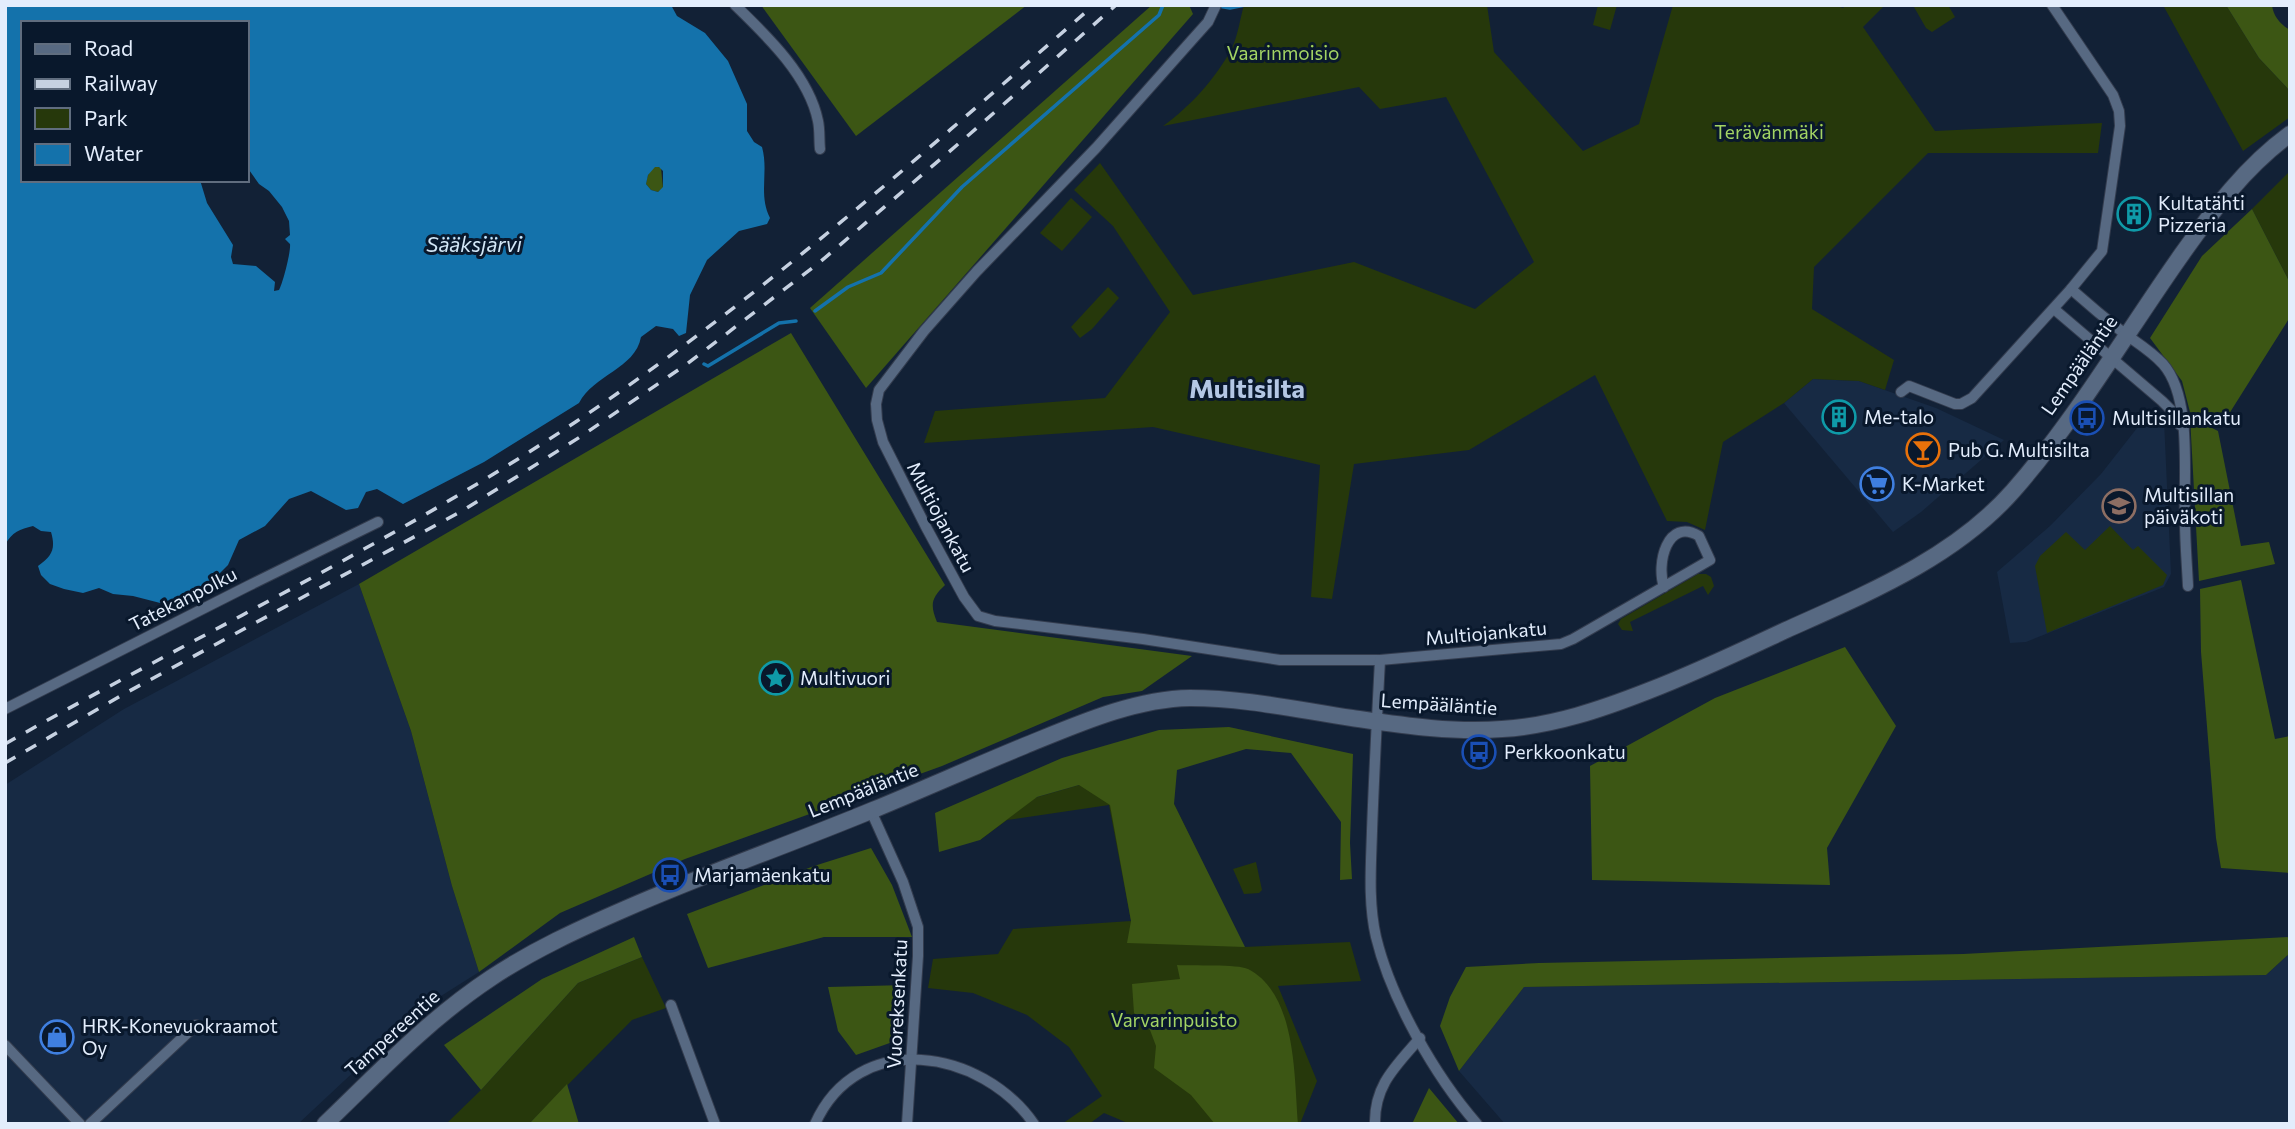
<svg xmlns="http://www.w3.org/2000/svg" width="2295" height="1129" font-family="Commissioner,sans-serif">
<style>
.built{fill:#172a44}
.green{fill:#26380b}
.forest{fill:#3c5614}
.water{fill:#1472ab;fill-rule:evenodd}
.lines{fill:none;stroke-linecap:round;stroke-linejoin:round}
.stream{stroke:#1472ab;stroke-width:3.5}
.minor-casing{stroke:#333c4e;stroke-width:12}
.secondary-casing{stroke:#333c4e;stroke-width:18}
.minor{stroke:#576982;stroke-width:10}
.secondary{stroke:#576982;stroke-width:16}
.rail{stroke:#c6d1e1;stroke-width:3.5;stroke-dasharray:12 12;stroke-linecap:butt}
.labels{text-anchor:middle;stroke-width:6;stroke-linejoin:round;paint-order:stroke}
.park-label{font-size:19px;fill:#a3d464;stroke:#09182c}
.poi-label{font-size:19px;fill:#e3edfc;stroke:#09182c;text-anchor:start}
.street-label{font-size:19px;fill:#e3edfc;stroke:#09182c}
.water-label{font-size:21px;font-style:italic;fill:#d3e7f7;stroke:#09182c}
.district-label{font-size:26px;font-weight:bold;fill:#b4c7e4;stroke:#09182c}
</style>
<rect width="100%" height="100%" fill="#122136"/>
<!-- built -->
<g class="built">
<polygon points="1813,379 1859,381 1936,408 2004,440 1921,512 1893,532 1784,403"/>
<polygon points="2152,409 2164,420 2171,574 2164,587 2026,642 2010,643 1997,572 2050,526 2101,474"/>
<polygon points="359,584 411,731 452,886 479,972 422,1008 298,1124 5,1124 5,785 124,709"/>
<polygon points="2290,953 2290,1124 1505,1124 1459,1071 1524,987 2266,975"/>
</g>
<!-- green -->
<g class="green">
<path d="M1244,5H1487L1494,52L1583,151L1639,124L1673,5H1835L1843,8L1846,5H1885L1863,27L1935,131L2102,123L2098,153H1928L1814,267L1812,309L1894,360L1885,390L1859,381L1813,379L1784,403L1723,442L1705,530L1687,522L1667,521L1595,375L1469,450L1354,464L1332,599L1311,597L1320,465L1153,427L924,443L935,411L1105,398L1170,312L1113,226L1074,190L1100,163L1193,295L1354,262L1475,309L1534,262L1446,97L1380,109L1359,87L1163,126C1191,106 1216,78 1232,48C1238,35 1240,19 1244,5Z"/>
<polygon points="1598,5 1617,5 1610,30 1593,25"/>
<polygon points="1916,5 1948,5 1955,17 1932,32 1926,28 1914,7"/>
<polygon points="2163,5 2226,5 2259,58 2290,91 2290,117 2243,151"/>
<polygon points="2290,171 2290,283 2252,209"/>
<polygon points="1071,198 1092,217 1062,251 1040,233"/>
<polygon points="1108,287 1119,298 1092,329 1080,338 1071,327"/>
<polygon points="2110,526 2133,550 2138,546 2167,575 2163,585 2047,633 2035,566 2040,556 2066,532 2085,550"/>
<polygon points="1698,574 1706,574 1711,577 1714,586 1708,595 1703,586 1630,622 1633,631 1622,630 1618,624 1621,619"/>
<polygon points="1166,760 1174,804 1244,947 1350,942 1361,981 1278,986 1317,1081 1300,1124 1130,1124 1104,1113 1089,1124 1062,1124 1102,1096 1069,1047 1027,1015 973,993 928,988 933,959 998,954 1013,929 1131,921 1109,805 1007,820 980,840 968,817"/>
<polygon points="1256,862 1262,890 1259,893 1244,894 1233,869"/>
<polygon points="642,957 666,1008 632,1020 529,1124 446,1124 481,1090 578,983"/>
</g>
<!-- forest -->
<g class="forest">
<polygon points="761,5 1027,5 856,136"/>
<polygon points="1152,5 1189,5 1193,14 866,388 810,308"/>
<path d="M2226,5H2272C2273,16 2281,25 2290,30V91L2259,58Z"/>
<path d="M656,166L661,168L663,188L658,192L651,190L646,184C647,177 649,169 656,166Z"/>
<polygon points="2252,209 2290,283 2290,317 2222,425 2190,412 2182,381 2150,338 2202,256"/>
<path d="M791,333L945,585C931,598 930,605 937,622L1192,656L1142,691L1103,697L942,766L685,859L560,913L479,972L452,886L411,731L359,584Z"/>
<polygon points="2190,417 2218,431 2241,546 2269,542 2275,564 2199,581"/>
<polygon points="2241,580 2275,739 2290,736 2290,873 2221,868 2216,838 2201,652 2200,589"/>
<polygon points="1845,647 1896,726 1827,848 1830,885 1592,880 1590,766 1715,698"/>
<polygon points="1229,727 1353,754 1350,843 1352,879 1340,880 1341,822 1291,753 1246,749 1177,770 1174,804 1245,947 1127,943 1131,921 1110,805 1079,785 1037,797 980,840 939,852 935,813 1062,758 1159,730"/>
<polygon points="871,848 892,885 912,937 824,937 708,968 687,914 814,866"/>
<polygon points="634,937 642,957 578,983 481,1090 444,1045 542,979"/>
<polygon points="2290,937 2290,953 2266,975 1524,987 1459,1071 1440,1026 1450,997 1466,967 1539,963 1963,954"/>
<path d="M1177,965C1192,966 1238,964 1248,969C1297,994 1294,1077 1298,1124H1215L1191,1095L1154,1068L1156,1046L1150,1030L1134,1013L1132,984L1180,979Z"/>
<polygon points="906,985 901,1039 856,1055 838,1031 828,987"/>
<polygon points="567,1084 579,1124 529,1124"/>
<polygon points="1429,1088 1459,1124 1412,1124"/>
</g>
<!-- water -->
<path class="water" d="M5,5H671L677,16L705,33L728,61L747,104V131L754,142L762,147C769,172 758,194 770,218L767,224L739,231L707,260L690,295L686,333L679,336L673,329L656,326L641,337C635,369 593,375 579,403L484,462L403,504L377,489L366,492L358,508L346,510L311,491L289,499L265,526L239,540L228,565L208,585L168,605L133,596L113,594L99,588L83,593L64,589L50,584L41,575L38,566C52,556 56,549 51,532L41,531L33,526C20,529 12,532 5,545ZM23,23H247V167L259,184L269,191L282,207L289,221L290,235L285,239L290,244C291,251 283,283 279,290L274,291L275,282L256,266L233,264L231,257L233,245L207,203L200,180H23ZM655,167H659L663,171V187L658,192L651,190L646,184L648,175Z"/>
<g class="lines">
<!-- stream -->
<g class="stream">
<polyline points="1218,6 1230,8 1245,5"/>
<polyline points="815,311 848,287 881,273 962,187 1159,15 1163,5"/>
<polyline points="704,364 708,366 779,323 796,321"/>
</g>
<defs>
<g id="minor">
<path d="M735,5C767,36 809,76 818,121C820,130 819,140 820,149"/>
<path d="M1216,5L1208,22L1191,41L1096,148L977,271L924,331L879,390L876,404L877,420L883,442L926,527L964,597L978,616L995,621L1143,639L1280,660H1380L1561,644L1573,639L1710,560L1699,536C1667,517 1656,564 1664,587"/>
<path d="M2071,289C2089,305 2107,320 2125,334C2139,344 2152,352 2163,364C2193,398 2183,479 2185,521C2185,543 2187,564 2188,586"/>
<polyline points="2054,309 2162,401 2174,413 2180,425"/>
<polyline points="1901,392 1909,386 1955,404 1961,404 1972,398 2071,289 2102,251 2120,126 2119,111 2113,95 2052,5"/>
<path d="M1380,660C1377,717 1374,774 1372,831C1371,866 1368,902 1376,937C1391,999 1435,1076 1477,1124"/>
<polyline points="5,709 248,586 378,522"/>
<polyline points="871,811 903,882 918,927 918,956 907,1124"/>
<polyline points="671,1005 715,1124"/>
<polyline points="5,1045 80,1124"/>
<polyline points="90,1124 196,1025"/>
<path d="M815,1124C858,1028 982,1049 1034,1124"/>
<path d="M1375,1124C1374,1085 1396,1066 1420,1038"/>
</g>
<path id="secondary" d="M325,1124C378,1073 429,1019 491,978C533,950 579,929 625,909C707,873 791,844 873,810C924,789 973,767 1024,746C1076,725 1133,699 1190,698C1245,698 1298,710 1352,718C1401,725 1453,733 1502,729C1553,726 1602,709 1648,691C1695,673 1741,651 1786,630C1866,594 1954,558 2013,491C2077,418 2126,333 2182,254C2214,209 2245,167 2290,134"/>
</defs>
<!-- minor casing -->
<use href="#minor" class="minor-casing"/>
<!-- secondary casing -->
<use href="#secondary" class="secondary-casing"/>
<!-- minor -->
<use href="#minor" class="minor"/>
<!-- secondary -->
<use href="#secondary" class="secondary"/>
<!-- rail -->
<g class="rail">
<path d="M5,744C195,636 395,542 577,421C762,297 927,150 1094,5"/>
<polyline points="5,763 122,695 462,511 580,437 687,364 820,262 971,133 1116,5"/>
</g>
</g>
<!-- icons -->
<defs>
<symbol id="building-ring" viewBox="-11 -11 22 22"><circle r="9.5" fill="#09182c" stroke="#0f9aa8" stroke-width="1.5"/><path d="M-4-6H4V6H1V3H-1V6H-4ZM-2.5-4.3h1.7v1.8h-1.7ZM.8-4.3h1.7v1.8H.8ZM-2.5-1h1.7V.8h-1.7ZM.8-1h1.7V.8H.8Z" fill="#0f9aa8"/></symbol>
<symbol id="bus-ring" viewBox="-11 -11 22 22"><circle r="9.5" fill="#09182c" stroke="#1a4fb4" stroke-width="1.5"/><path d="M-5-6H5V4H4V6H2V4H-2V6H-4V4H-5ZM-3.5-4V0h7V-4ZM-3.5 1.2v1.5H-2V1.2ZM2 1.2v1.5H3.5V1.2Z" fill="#1a4fb4"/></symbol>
<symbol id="bar-ring" viewBox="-11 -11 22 22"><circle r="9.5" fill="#09182c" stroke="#e8710a" stroke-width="1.5"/><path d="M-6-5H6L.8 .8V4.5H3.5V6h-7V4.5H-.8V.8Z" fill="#e8710a"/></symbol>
<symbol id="supermarket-ring" viewBox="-11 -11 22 22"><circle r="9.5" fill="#09182c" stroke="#3f7fe0" stroke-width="1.5"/><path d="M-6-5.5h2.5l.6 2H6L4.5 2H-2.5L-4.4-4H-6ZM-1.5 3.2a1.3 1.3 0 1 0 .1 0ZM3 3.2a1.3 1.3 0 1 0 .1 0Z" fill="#3f7fe0"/></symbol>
<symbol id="school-ring" viewBox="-11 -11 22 22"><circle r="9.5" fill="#09182c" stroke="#8d6e63" stroke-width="1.5"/><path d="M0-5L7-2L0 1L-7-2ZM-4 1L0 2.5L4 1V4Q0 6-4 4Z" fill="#8d6e63"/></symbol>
<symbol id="sight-ring" viewBox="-11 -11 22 22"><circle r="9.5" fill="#09182c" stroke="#0f9aa8" stroke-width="1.5"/><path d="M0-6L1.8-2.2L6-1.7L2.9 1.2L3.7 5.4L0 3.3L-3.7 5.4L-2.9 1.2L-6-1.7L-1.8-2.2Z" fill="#0f9aa8"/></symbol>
<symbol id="shop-ring" viewBox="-11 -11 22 22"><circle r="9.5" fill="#09182c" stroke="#3f7fe0" stroke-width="1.5"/><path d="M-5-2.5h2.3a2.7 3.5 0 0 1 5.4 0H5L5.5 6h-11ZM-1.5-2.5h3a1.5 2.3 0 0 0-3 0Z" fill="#3f7fe0"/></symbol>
</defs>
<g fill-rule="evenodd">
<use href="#building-ring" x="2115" y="195" width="38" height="38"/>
<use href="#building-ring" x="1820" y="398" width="38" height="38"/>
<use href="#bus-ring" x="2068" y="399" width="38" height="38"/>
<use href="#bar-ring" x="1904" y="431" width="38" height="38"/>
<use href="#supermarket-ring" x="1858" y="465" width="38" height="38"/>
<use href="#school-ring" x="2100" y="487" width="38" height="38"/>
<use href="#sight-ring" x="757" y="659" width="38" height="38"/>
<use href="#bus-ring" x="1460" y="733" width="38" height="38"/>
<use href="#bus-ring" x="651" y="856" width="38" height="38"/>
<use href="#shop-ring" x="38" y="1018" width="38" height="38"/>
</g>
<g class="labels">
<!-- park labels -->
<g class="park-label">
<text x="1283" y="60">Vaarinmoisio</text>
<text x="1769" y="139">Terävänmäki</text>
<text x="1174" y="1027">Varvarinpuisto</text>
</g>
<!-- poi labels -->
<g class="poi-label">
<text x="2158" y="210">Kultatähti<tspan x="2158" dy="22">Pizzeria</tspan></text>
<text x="1864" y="424">Me-talo</text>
<text x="2112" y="425">Multisillankatu</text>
<text x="1948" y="457">Pub G. Multisilta</text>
<text x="1902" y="491">K-Market</text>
<text x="2144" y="502">Multisillan<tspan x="2144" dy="22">päiväkoti</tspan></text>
<text x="800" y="685">Multivuori</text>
<text x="1504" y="759">Perkkoonkatu</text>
<text x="694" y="882">Marjamäenkatu</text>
<text x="82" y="1033">HRK-Konevuokraamot<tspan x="82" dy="22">Oy</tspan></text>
</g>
<!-- street labels -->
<g class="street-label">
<text transform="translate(2079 365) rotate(-55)" y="7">Lempääläntie</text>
<text transform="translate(941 517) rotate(62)" y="7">Multiojankatu</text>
<text transform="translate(183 599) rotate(-27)" y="7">Tatekanpolku</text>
<text transform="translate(1486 633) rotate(-5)" y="7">Multiojankatu</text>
<text transform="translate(1439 704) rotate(4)" y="7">Lempääläntie</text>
<text transform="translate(863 790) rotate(-22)" y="7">Lempääläntie</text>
<text transform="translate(897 1004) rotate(-87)" y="7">Vuoreksenkatu</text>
<text transform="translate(392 1033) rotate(-42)" y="7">Tampereentie</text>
</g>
<!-- water labels -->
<g class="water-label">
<text x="474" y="252">Sääksjärvi</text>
</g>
<!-- district labels -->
<g class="district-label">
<text x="1247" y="398">Multisilta</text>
</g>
</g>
<!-- border -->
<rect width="2295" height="1129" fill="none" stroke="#e3edfc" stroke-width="14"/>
<!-- legend -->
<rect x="21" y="21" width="228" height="161" fill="#09182c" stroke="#606d7f" stroke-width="2"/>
<rect x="35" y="44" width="35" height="10" fill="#576982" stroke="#606d7f" stroke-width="2"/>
<text x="84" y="56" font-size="21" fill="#e3edfc">Road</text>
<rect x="35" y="79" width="35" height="10" fill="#c6d1e1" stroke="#606d7f" stroke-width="2"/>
<text x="84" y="91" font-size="21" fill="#e3edfc">Railway</text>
<rect x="35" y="108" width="35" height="21" fill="#26380b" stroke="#606d7f" stroke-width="2"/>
<text x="84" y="126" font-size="21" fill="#e3edfc">Park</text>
<rect x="35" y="144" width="35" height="21" fill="#1472ab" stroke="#606d7f" stroke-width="2"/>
<text x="84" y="161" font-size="21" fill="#e3edfc">Water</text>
</svg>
